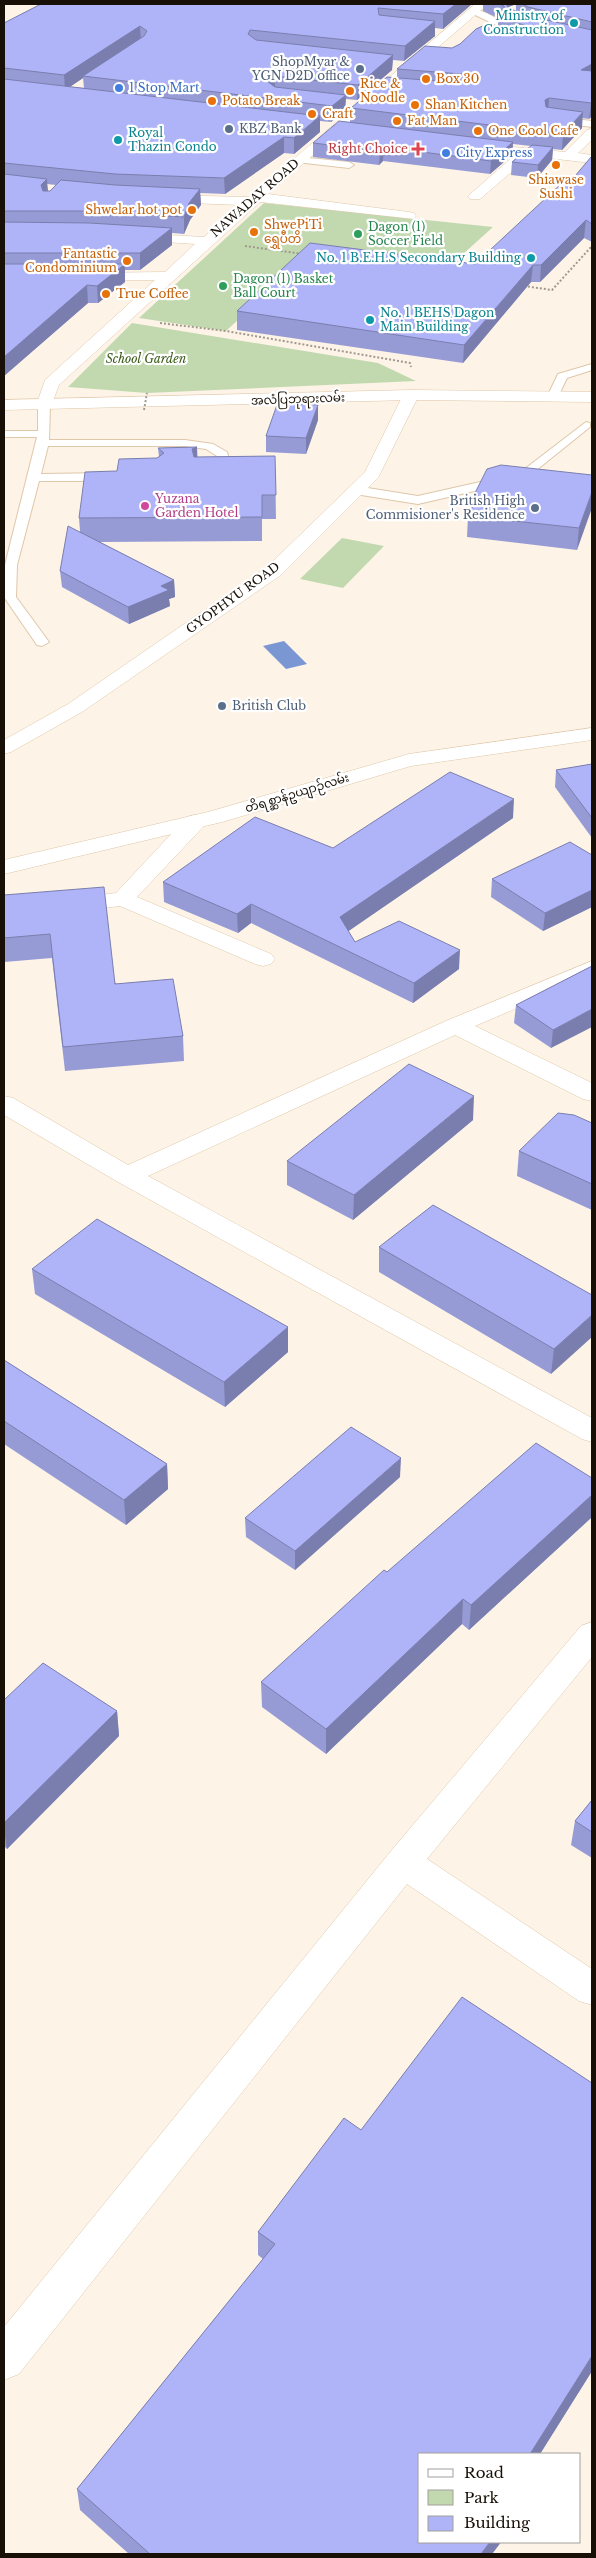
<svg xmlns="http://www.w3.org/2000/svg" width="596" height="2558" font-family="'Libre Baskerville','Noto Sans Myanmar',serif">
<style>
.green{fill:#c2d9b0}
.water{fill:#7a97d4}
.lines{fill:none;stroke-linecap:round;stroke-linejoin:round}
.lane-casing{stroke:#dfc7a9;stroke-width:2}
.street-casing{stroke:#dfc7a9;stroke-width:1}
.primary-casing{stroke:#dfc7a9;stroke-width:1}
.path{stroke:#a1998d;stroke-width:2;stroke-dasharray:2 2;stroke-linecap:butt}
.lane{fill:#fff;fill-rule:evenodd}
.street{fill:#fff;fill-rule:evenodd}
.primary{fill:#fff;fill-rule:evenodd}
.path-bridge{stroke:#a1998d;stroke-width:2;stroke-dasharray:2 2;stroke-linecap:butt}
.wall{fill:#969bd5;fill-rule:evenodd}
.shaded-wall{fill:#7a7eae}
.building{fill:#afb4f8;stroke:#7a7eae}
.culture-dot{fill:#0f9aa8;stroke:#fff;stroke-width:2}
.service-dot{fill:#5c6f8a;stroke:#fff;stroke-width:2}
.food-dot{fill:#e8710a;stroke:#fff;stroke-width:2}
.shop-dot{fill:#3f7fe0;stroke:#fff;stroke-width:2}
.health-dot{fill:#e0444e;stroke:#fff;stroke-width:2}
.leisure-dot{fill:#2e9e5b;stroke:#fff;stroke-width:2}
.hotel-dot{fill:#d1479c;stroke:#fff;stroke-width:2}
.labels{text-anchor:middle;stroke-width:4.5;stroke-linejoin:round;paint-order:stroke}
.far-culture-label{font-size:12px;fill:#0d838f;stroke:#fff;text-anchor:end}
.far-service-label{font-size:12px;fill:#4e5e75;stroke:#fff;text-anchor:end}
.far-food-label{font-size:12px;fill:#c56008;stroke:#fff;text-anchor:start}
.far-shop-label{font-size:12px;fill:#366cbe;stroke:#fff;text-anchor:start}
.far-health-label{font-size:12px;fill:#be3a42;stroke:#fff;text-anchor:end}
.far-street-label{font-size:12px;fill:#181006;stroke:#fff}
.far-leisure-label{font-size:12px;fill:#27864d;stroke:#fff;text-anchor:start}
.far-park-label{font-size:12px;font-style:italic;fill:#3a5a17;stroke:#fff}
.far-hotel-label{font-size:12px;fill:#b23c85;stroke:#fff;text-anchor:start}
</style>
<rect width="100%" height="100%" fill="#fdf4e7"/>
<!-- green -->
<g class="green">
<polygon points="264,203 493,227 441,274 308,255 226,331 139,318"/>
<polygon points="132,323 378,363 416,381 147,393 68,387"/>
<polygon points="342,538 384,546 343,588 300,579"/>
</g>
<!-- water -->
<polygon class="water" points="284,641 307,664 286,669 263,646"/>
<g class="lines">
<defs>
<g id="lane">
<path d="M471,9C481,9 499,18 504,26L492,33V37L482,36V32L496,25L471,13Z"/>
<polygon points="557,117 592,121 592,127 554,122 553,120"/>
<polygon points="299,157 349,162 354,165 349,168 296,162 294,160"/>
<polygon points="592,364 592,370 567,378 557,399 549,399 547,397 558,374"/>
<polygon points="44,403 50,406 49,440 185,440 213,444 227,452 232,471 220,479 212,479 212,473 220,469 217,456 206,449 185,446 48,446 41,474 110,473 116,477 110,481 39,481 17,565 16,597 49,642 42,646 37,645 4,597 4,592 5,565 37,437 4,437 4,431 38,431 38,406"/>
<polygon points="586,422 590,423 590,427 534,472 496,486 418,504 355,494 349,490 355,486 418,496 489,480 526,468"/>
</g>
<g id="street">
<polygon points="475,4 488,4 268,194 409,212 414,213 416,216 414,219 260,202 59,385 50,409 38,409 36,406 45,380 155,280 88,280 81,276 83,273 165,272 195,244 135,240 128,236 130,233 204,237 240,205 164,202 159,201 157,198 159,195 249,197"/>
<polygon points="592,129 592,140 578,153 592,155 592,163 530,156 480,199 470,199 468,196 516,154 472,149 470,146 472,143 565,152 587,130"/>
<polygon points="411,390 419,395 378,478 281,575 82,712 11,752 4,754 4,740 68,704 267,567 365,472 403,395"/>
<polygon points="195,815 203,817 206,822 203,827 137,897 271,954 275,959 271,964 263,966 255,964 120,906 68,912 60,910 57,905 60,900 116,893 187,817"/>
<polygon points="592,961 592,976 475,1026 592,1083 592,1101 583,1099 455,1035 148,1176 592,1418 592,1442 582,1439 118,1182 4,1115 4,1096 13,1098 128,1165 446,1021"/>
<polygon points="592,1622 592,1657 427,1859 592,1969 592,2005 579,2001 407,1884 19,2374 4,2380 4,2327 391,1851 581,1626"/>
</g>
<g id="primary">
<polygon points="411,390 592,392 592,402 411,400 4,410 4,400"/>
<polygon points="592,728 592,740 411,766 222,822 4,874 4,860 208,812 409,754"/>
</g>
</defs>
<!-- lane casing -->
<use href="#lane" class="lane-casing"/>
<!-- street casing -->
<use href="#street" class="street-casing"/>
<!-- primary casing -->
<use href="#primary" class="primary-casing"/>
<!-- path -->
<g class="path">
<polyline points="245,246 303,254"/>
<polyline points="524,286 552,290 592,246"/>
<polyline points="160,323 226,331 410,363 411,367"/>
</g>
<!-- lane -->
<use href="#lane" class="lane"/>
<!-- street -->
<use href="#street" class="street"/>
<!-- primary -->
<use href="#primary" class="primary"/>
<!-- path-bridge -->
<polyline class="path-bridge" points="144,410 147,393"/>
</g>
<!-- wall -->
<g class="wall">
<path d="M472,4L443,29L435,28V36L404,61L393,60L392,70L357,100L346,99L345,110L331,122L320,121V132L294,154L284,153L225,194L200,193L201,205L190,220L184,234L172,233V245L140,270H125V282L98,303H88L4,376V23ZM83,78L84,88L70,87ZM47,184L56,185L50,191H48Z"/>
<path d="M483,4H592V116L589,119L582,118V128L562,150L553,149L552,160L537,178L511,175L512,162L531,146L513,144L512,155L490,174L383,161L379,165L313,157V143L350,122L351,108L397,78V69L452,48L498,27V18L483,11ZM516,4V11L509,7Z"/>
<polygon points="592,157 592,242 584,238 540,282 531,282 463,363 237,330 237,311 475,264 570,182"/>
<polygon points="318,405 318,420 306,454 266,452 266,436"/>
<polygon points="197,447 197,457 275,456 276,519 262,519 262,541 100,542 174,580 175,597 169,599 170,606 129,624 62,587 60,571 80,531 79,518 117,471 157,458 159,457 158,448"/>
<polygon points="592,475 577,550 467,537 468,516 474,503 474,495"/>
<polygon points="592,764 592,838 555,787 556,770"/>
<polygon points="513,818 348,931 355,942 459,969 413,1003 251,923 238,933 164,902 163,882"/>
<polygon points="592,855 592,907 543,931 491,897 492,879"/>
<polygon points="4,895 183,1036 184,1061 65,1071 52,958 4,962"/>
<polygon points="592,966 551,1048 514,1023 516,1005"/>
<polygon points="473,1120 353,1220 287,1185 287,1161"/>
<polygon points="592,1123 592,1210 517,1176 519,1151"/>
<polygon points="379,1247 592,1295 551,1374 379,1272"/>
<polygon points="32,1269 288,1327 288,1352 225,1407 35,1294"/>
<polygon points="4,1360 167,1464 168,1489 126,1525 4,1444"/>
<polygon points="400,1477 295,1570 246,1537 245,1518"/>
<polygon points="592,1478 592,1517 469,1630 462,1624 326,1754 262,1707 261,1682 387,1572"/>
<polygon points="4,1700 117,1711 119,1736 7,1849 4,1846"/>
<polygon points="592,1800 592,1858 571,1845 575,1821"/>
<polygon points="592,2083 592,2371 540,2454 420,2454 501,2542 492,2554 129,2554 80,2510 77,2489 263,2259 258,2255 258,2232 361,2130"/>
</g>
<!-- shaded-wall -->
<g class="shaded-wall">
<polygon points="456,4 472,4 443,29 443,14"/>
<polygon points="504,4 516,4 504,9 504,6 503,9"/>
<polygon points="435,21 435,36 404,61 405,46"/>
<polygon points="140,26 141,40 83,76 83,78 65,90 64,75"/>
<polygon points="393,55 392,70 357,100 358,85"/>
<polygon points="592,64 592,79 581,70"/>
<polygon points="275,76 275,91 267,81"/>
<polygon points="346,95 345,110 331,122 332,106"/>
<polygon points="549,98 548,114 543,116 545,100"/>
<polygon points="592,101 592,116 589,119 591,103"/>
<polygon points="583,112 582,128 562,150 563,134"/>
<polygon points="320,116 320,132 294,154 294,138"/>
<polygon points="284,137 284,153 225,194 224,178"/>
<polygon points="513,142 512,155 490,174 491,161"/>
<polygon points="384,147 383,161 379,165 380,151"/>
<polygon points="553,147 552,160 537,178 538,165"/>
<polygon points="47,179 48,195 42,202 41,185"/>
<polygon points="200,189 201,205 190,220 184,234 184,217 189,203"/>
<polygon points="586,220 584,238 540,282 541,265"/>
<polygon points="172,228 172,245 140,270 140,253"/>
<polygon points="125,264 125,282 98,303 97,286"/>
<polygon points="533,265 531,282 463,363 464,345"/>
<polygon points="87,285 88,303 4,376 4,357"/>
<polygon points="318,405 318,420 306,454 306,438"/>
<polygon points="197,447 198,471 192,449"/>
<polygon points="592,492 592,508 577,550 579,528"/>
<polygon points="174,580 175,597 169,599 170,606 129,624 128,607 161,586"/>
<polygon points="514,799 513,818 340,937 340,917"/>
<polygon points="592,890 592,907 543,931 545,913"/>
<polygon points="251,904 251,923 238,933 237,914"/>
<polygon points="460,950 459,969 413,1003 414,983"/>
<polygon points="592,1009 592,1027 551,1048 553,1030"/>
<polygon points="474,1096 473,1120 353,1220 354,1195"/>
<polygon points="592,1315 592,1337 551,1374 554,1349"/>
<polygon points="288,1327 288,1352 225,1407 224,1382"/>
<polygon points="401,1458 400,1477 295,1570 295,1551"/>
<polygon points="167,1464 168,1489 126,1525 124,1500"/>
<polygon points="592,1495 592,1517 469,1630 471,1605"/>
<polygon points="463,1599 462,1624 326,1754 326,1729"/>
<polygon points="117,1711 119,1736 7,1849 4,1829 4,1823"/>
<polygon points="592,2356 592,2371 540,2454 530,2454"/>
<polygon points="490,2542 501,2542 492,2554 481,2554"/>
</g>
<!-- building -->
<g class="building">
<polygon points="41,4 456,4 443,14 378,8 379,15 435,21 405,46 250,30 248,34 256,40 393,55 358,85 275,76 267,81 275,87 346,95 332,106 83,76 144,36 147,31 140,26 64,75 4,68 4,23"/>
<polygon points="499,4 506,4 507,6 520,14 592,30 592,64 581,70 592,71 592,101 591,103 549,98 545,100 546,107 583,112 563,134 351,108 387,77 462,83 467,80 467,77 462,74 397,69 425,46 452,48 460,44 476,29 487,24 528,33 533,31 532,27 498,18 506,14 504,6"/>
<polygon points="523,4 592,4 592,22 528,7"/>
<polygon points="4,79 320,116 294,138 284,137 224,178 115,174 4,163"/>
<polygon points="339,121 513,142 491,161 384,147 380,151 313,143"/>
<polygon points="532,145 553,147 538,165 512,162"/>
<polygon points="591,157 592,157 592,224 586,220 541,265 533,265 464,345 237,311 310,243 475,264 562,183 570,182"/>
<polygon points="4,174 47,179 41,185 43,191 50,191 61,180 115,185 200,189 189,203 184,217 89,211 4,211"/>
<polygon points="4,222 89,223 172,228 140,253 4,253"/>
<polygon points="4,264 125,264 97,286 87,285 4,357"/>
<polygon points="278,402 318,405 306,438 266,436"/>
<polygon points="197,447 192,449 194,457 275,456 276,495 262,495 262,517 79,518 85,472 117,471 119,459 157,458 164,453 158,448"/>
<polygon points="501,465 592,475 592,492 579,528 468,516 478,495 474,495 487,469"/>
<polygon points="68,526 174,580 161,586 169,590 128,607 60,571"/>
<polygon points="592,764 592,818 556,770"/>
<polygon points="450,772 514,799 340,917 355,942 399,921 460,950 414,983 251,904 237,914 163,882 255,817 333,848"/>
<polygon points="570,842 592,855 592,890 545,913 492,879"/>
<polygon points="104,887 115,984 173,979 183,1036 63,1047 50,934 4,938 4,895"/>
<polygon points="592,966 592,1009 553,1030 516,1005"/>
<polygon points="409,1064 474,1096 354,1195 287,1161"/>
<polygon points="558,1113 574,1115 592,1123 592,1184 519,1151"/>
<polygon points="433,1205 592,1295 592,1315 554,1349 379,1247"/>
<polygon points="97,1219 288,1327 224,1382 32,1269"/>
<polygon points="4,1360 167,1464 124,1500 4,1421"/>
<polygon points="351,1427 401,1458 295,1551 245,1518"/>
<polygon points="536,1443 592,1478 592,1495 471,1605 463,1599 326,1729 261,1682 384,1570 387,1572"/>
<polygon points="43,1663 117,1711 4,1823 4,1700"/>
<polygon points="592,1800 592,1832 575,1821"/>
<polygon points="462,1997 592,2083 592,2356 530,2454 420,2454 420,2542 490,2542 481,2554 150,2554 77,2489 275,2244 258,2232 344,2118 361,2130"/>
</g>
<!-- markers -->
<g class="culture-dot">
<circle cx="574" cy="23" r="5"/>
<circle cx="118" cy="140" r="5"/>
<circle cx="531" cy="258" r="5"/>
<circle cx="370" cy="320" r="5"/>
</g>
<g class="service-dot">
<circle cx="360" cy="69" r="5"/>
<circle cx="229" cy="129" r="5"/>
<circle cx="535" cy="508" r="5"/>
<circle cx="222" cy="706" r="5"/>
</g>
<g class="food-dot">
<circle cx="426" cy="79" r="5"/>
<circle cx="350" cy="91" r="5"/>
<circle cx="212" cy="101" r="5"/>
<circle cx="415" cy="105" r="5"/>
<circle cx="312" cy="114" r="5"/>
<circle cx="397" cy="121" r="5"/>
<circle cx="478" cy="131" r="5"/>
<circle cx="556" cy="165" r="5"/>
<circle cx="192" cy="210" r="5"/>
<circle cx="254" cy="232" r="5"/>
<circle cx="127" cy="261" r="5"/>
<circle cx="106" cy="294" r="5"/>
</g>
<g class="shop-dot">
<circle cx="119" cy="88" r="5"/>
<circle cx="446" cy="153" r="5"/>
</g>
<path class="health-dot" d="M415.5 141.5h5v5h5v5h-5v5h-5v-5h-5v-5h5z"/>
<g class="leisure-dot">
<circle cx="358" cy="234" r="5"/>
<circle cx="223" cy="286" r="5"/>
</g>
<circle class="hotel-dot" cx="145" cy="506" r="5"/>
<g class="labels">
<!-- far-culture labels -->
<g class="far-culture-label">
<text x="564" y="20">Ministry of<tspan x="564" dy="14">Construction</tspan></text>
<text x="128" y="137" text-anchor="start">Royal<tspan x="128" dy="14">Thazin Condo</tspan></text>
<text x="521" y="262">No. 1 B.E.H.S Secondary Building</text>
<text x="380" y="317" text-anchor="start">No. 1 BEHS Dagon<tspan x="380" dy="14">Main Building</tspan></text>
</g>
<!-- far-service labels -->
<g class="far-service-label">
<text x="350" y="66">ShopMyar &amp;<tspan x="350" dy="14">YGN D2D office</tspan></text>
<text x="239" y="133" text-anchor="start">KBZ Bank</text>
<text x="525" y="505">British High<tspan x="525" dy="14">Commisioner's Residence</tspan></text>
<text x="232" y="710" text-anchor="start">British Club</text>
</g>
<!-- far-food labels -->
<g class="far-food-label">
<text x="436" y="83">Box 30</text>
<text x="360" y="88">Rice &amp;<tspan x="360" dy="14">Noodle</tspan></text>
<text x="222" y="105">Potato Break</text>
<text x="425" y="109">Shan Kitchen</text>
<text x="322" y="118">Craft</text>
<text x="407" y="125">Fat Man</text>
<text x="488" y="135">One Cool Cafe</text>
<text x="556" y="184" text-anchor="middle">Shiawase<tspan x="556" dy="14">Sushi</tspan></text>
<text x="182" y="214" text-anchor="end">Shwelar hot pot</text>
<text x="264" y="229">ShwePiTi<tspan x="264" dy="14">ရွှေပီတိ</tspan></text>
<text x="117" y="258" text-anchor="end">Fantastic<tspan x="117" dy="14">Condominium</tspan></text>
<text x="116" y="298">True Coffee</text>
</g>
<!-- far-shop labels -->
<g class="far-shop-label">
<text x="129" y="92">1 Stop Mart</text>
<text x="456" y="157">City Express</text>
</g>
<!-- far-health labels -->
<g class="far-health-label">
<text x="408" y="153">Right Choice</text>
</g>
<!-- far-street labels -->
<g class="far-street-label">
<text transform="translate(255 198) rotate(-41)" y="4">NAWADAY ROAD</text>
<text transform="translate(298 399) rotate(-2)" y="4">အလံပြဘုရားလမ်း</text>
<text transform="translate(233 598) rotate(-36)" y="4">GYOPHYU ROAD</text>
<text transform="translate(297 793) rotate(-17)" y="4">တိရစ္ဆာန်ဥယျာဉ်လမ်း</text>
</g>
<!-- far-leisure labels -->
<g class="far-leisure-label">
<text x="368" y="231">Dagon (1)<tspan x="368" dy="14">Soccer Field</tspan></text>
<text x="233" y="283">Dagon (1) Basket<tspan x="233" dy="14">Ball Court</tspan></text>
</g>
<!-- far-park labels -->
<g class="far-park-label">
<text x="146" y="363">School Garden</text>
</g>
<!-- far-hotel labels -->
<g class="far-hotel-label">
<text x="155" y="503">Yuzana<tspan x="155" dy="14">Garden Hotel</tspan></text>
</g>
</g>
<!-- border -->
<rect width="596" height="2558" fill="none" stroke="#181006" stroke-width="10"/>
<!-- legend -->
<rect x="418" y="2453" width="162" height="90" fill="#ffffff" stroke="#a39f9b"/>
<rect x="428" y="2469" width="25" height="8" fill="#ffffff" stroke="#a39f9b"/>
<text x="464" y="2478" font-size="15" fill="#181006">Road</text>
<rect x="428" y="2490" width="25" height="15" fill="#c2d9b0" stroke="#a39f9b"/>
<text x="464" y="2503" font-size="15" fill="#181006">Park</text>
<rect x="428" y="2516" width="25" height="15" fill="#afb4f8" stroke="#a39f9b"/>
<text x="464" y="2528" font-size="15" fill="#181006">Building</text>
</svg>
